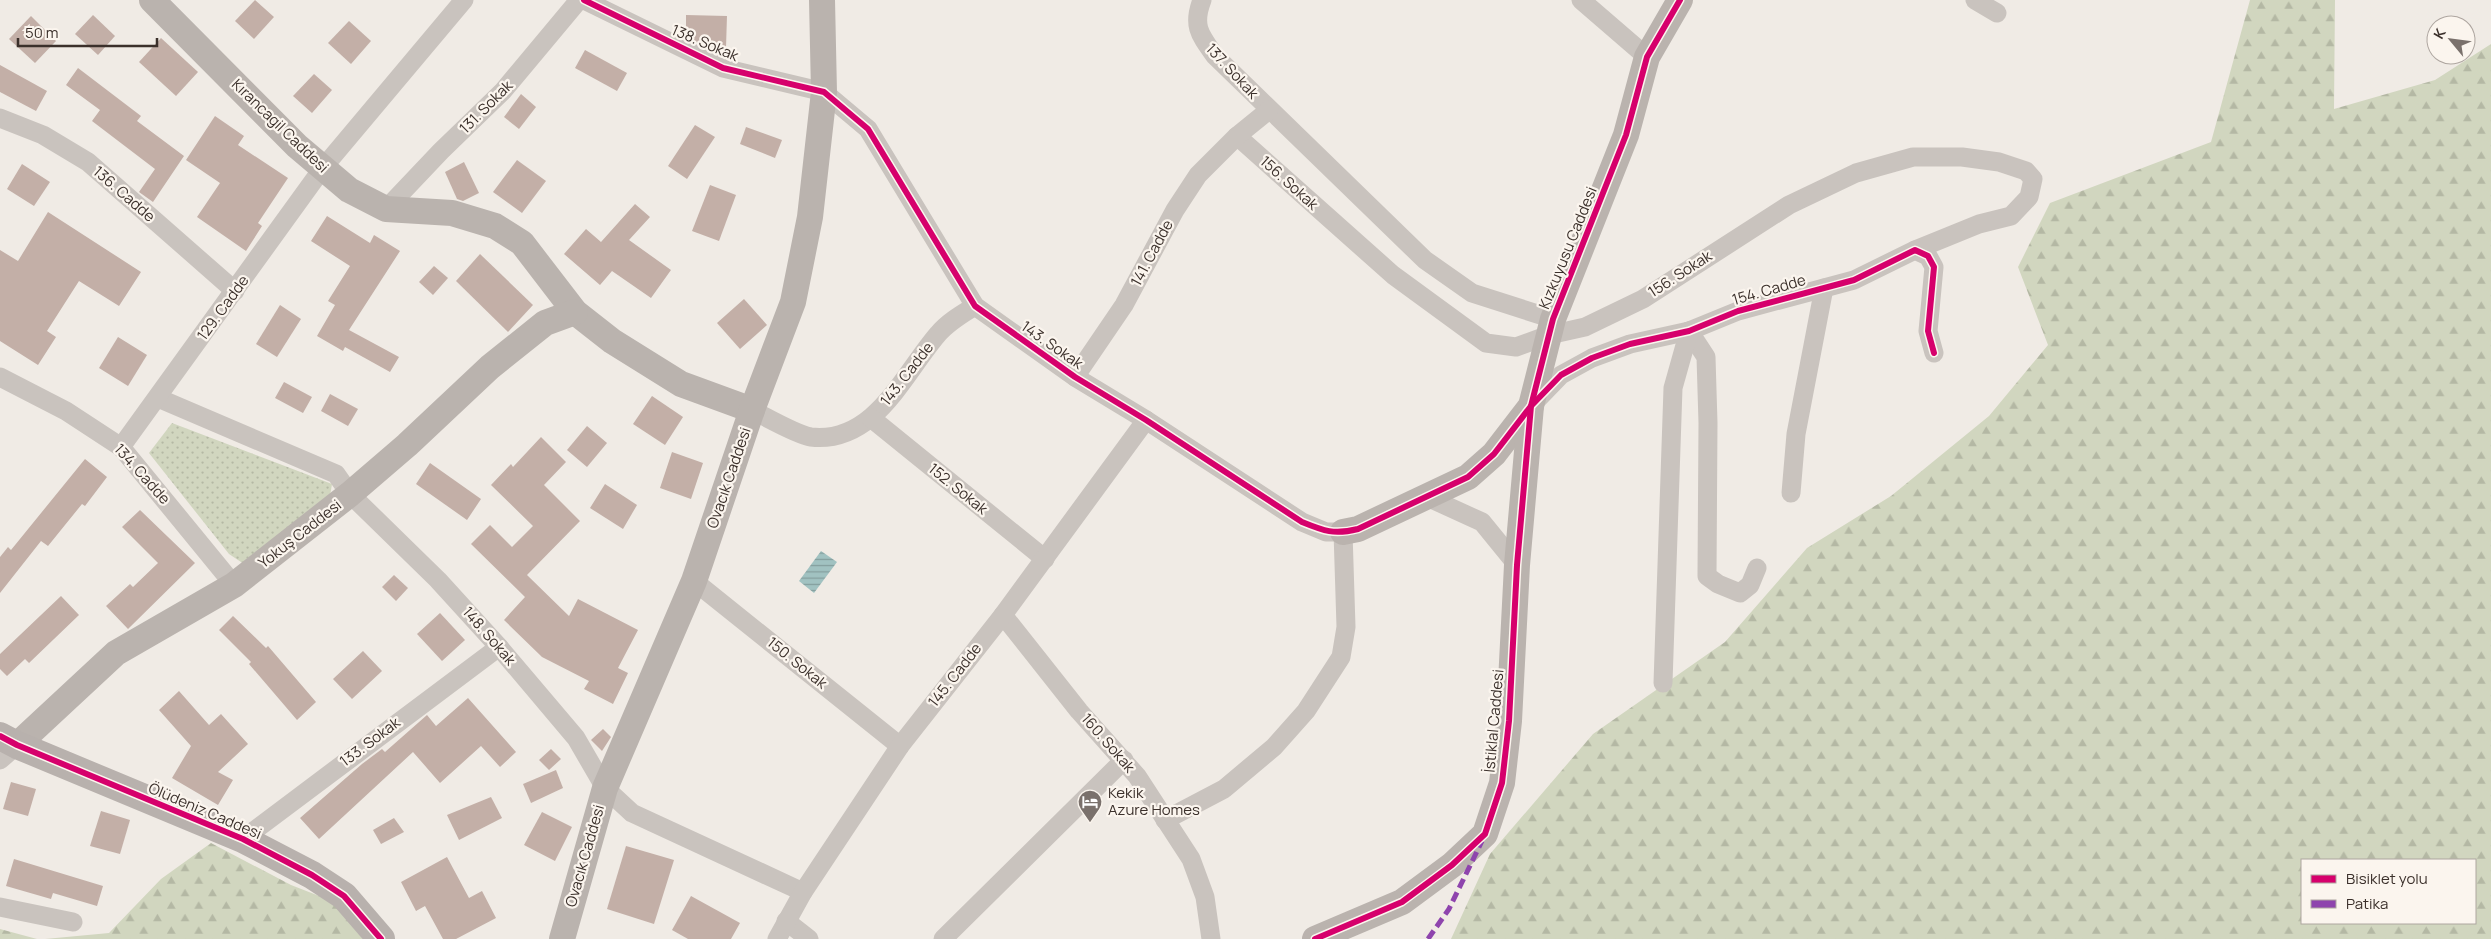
<svg xmlns="http://www.w3.org/2000/svg" width="2491" height="939" font-family="Manrope,sans-serif">
<style>
.green{fill:url(#green-dots)}
.forest{fill:url(#forest-firs);fill-rule:evenodd}
.water{fill:url(#water-rules)}
.building{fill:#c3afa7}
.lines{fill:none;stroke-linecap:round;stroke-linejoin:round}
.street{stroke:#c9c3be;stroke-width:19}
.secondary{stroke:#bab3ae;stroke-width:26}
.primary{stroke:#b8b1ad;stroke-width:28}
.quiet{stroke:#8e44ad;stroke-width:5;stroke-dasharray:10 5;stroke-linecap:butt}
.cycleway-casing{stroke:#fbf5ee;stroke-width:9}
.cycleway{stroke:#d6006c;stroke-width:6}
.labels{text-anchor:middle;stroke-width:4.5;stroke-linejoin:round;paint-order:stroke}
.street-label{font-size:15px;fill:#3b302b;stroke:#fbf5ee}
.poi-label{font-size:15px;fill:#3b302b;stroke:#fbf5ee;text-anchor:start}
</style>
<defs>
<pattern id="green-dots" width="8" height="8" patternUnits="userSpaceOnUse" patternTransform="scale(1.25)"><rect width="8" height="8" fill="#d1d6bf"/><path d="M2 2h.1M6 6h.1" fill="none" stroke="#b4b8a4" stroke-width="1.8" stroke-linecap="round"/></pattern>
<pattern id="forest-firs" width="22" height="20" patternUnits="userSpaceOnUse" patternTransform="scale(1.25)"><rect width="22" height="20" fill="#d1d6bf"/><path d="M5 1l3.5 6h-7zM16 11l3.5 6h-7z" fill="#b4b8a4"/></pattern>
<pattern id="water-rules" width="6" height="5" patternUnits="userSpaceOnUse" patternTransform="scale(1.25)"><rect width="6" height="5" fill="#a1c2c1"/><path d="M0 2.5h6" fill="none" stroke="#849e9d"/></pattern>
</defs>
<rect width="100%" height="100%" fill="#f0ebe5"/>
<!-- green -->
<polygon class="green" points="172,423 332,484 330,496 244,564 229,554 149,453"/>
<!-- forest -->
<g class="forest">
<path d="M2250,0H2335L2334,109L2435,80L2491,44V939H1451L1490,854L1593,734L1725,642L1807,548L1891,496L1989,416L2048,345L2018,267L2050,203L2211,142ZM2302,860H2475V923H2302Z"/>
<polygon points="211,843 291,885 332,901 363,939 45,939 109,933 161,879"/>
<polygon points="0,929 37,939 0,939"/>
</g>
<!-- water -->
<polygon class="water" points="821,551 837,562 814,593 799,581"/>
<!-- building -->
<g class="building">
<polygon points="255,0 274,17 254,39 235,21"/>
<polygon points="93,15 115,36 98,55 75,34"/>
<polygon points="686,15 727,16 726,47 704,46 686,37"/>
<polygon points="31,16 56,41 35,63 9,39"/>
<polygon points="349,21 371,41 351,64 328,43"/>
<polygon points="161,38 198,72 176,96 139,62"/>
<polygon points="585,50 627,73 617,91 575,68"/>
<polygon points="0,65 47,91 36,111 0,92"/>
<polygon points="78,68 141,116 137,121 184,156 153,202 139,192 155,169 92,121 100,110 66,85"/>
<polygon points="314,74 332,90 312,113 293,96"/>
<polygon points="521,94 536,107 519,129 504,117"/>
<polygon points="215,116 244,136 238,145 288,178 258,223 262,226 246,251 197,217 220,183 186,160"/>
<polygon points="695,125 715,137 687,179 668,166"/>
<polygon points="746,127 782,140 775,158 740,144"/>
<polygon points="517,160 546,181 522,213 493,192"/>
<polygon points="464,162 479,193 463,201 457,199 445,172"/>
<polygon points="22,164 50,182 34,206 7,189"/>
<polygon points="710,185 736,195 719,241 692,231"/>
<polygon points="635,204 650,217 629,240 671,270 651,298 612,271 600,285 564,254 586,229 601,242"/>
<polygon points="48,212 141,272 119,306 79,281 47,331 56,337 38,365 0,341 0,250 18,261"/>
<polygon points="327,216 370,243 374,235 400,251 349,330 399,357 390,372 345,347 343,351 317,336 335,305 328,301 350,266 311,241"/>
<polygon points="480,254 533,305 508,332 456,281"/>
<polygon points="434,266 448,278 433,295 419,282"/>
<polygon points="744,299 767,325 740,349 717,323"/>
<polygon points="280,305 301,319 277,357 256,344"/>
<polygon points="118,337 147,355 128,386 99,368"/>
<polygon points="284,382 312,397 303,413 275,398"/>
<polygon points="330,394 358,409 348,426 321,411"/>
<polygon points="652,396 683,417 665,445 633,424"/>
<polygon points="587,426 607,443 587,467 567,450"/>
<polygon points="541,437 566,462 544,485 580,521 527,575 569,616 578,599 638,630 618,668 628,673 613,704 584,689 589,681 542,657 504,620 525,597 471,544 490,525 512,547 533,526 491,485 511,464 513,467"/>
<polygon points="672,452 703,463 691,499 660,488"/>
<polygon points="85,459 107,477 85,506 82,504 48,546 41,541 0,593 0,557 8,547 11,550"/>
<polygon points="430,463 481,499 467,520 416,484"/>
<polygon points="605,484 637,505 623,529 590,508"/>
<polygon points="140,510 195,563 128,629 106,606 130,584 133,587 158,563 122,527"/>
<polygon points="394,575 408,588 396,601 382,587"/>
<polygon points="61,596 79,615 29,663 25,659 7,676 0,669 0,654"/>
<polygon points="440,613 465,640 442,661 417,634"/>
<polygon points="233,616 266,648 268,646 316,702 297,720 249,664 251,662 219,630"/>
<polygon points="363,651 382,671 352,699 333,679"/>
<polygon points="179,691 209,725 221,714 248,744 218,772 233,780 218,805 172,778 191,746 159,710"/>
<polygon points="468,698 516,752 500,767 481,746 440,783 413,752 319,839 300,818 362,764 382,749 385,752 427,715 436,726"/>
<polygon points="603,729 611,737 602,751 591,740"/>
<polygon points="551,749 561,759 549,770 539,760"/>
<polygon points="556,770 563,788 531,803 523,784"/>
<polygon points="11,782 36,789 28,816 3,809"/>
<polygon points="491,797 502,818 459,840 447,815"/>
<polygon points="101,811 130,820 120,854 90,846"/>
<polygon points="542,812 572,827 555,861 524,845"/>
<polygon points="394,818 404,832 381,844 373,830"/>
<polygon points="626,846 674,860 654,924 607,909"/>
<polygon points="447,857 469,898 482,891 496,918 456,939 443,939 425,906 416,911 401,882"/>
<polygon points="14,859 103,886 97,906 53,893 51,899 6,886"/>
<polygon points="691,896 740,923 731,939 688,939 672,930"/>
</g>
<g class="lines">
<!-- street -->
<g class="street">
<polyline points="584,0 723,68 824,92 868,129 975,306 1075,377 1146,420 1302,522 1326,532 1343,532 1346,627 1341,657 1306,711 1274,747 1224,789 1165,820"/>
<path d="M1202,0C1192,26 1200,35 1215,56L1425,260L1472,293L1553,319"/>
<polyline points="1581,0 1647,57"/>
<polyline points="1975,0 1997,13"/>
<polyline points="0,118 43,135 88,162 235,291"/>
<polyline points="1237,136 1393,275 1486,343 1516,347 1549,335 1585,327 1643,299 1789,205 1856,173 1913,157 1962,157 1999,162 2026,171 2033,179 2029,197 2011,216 1979,224 1915,250"/>
<polyline points="386,209 441,151 503,91 579,0"/>
<polyline points="1689,331 1706,357 1708,423 1707,576 1718,584 1740,593 1750,585 1757,568"/>
<polyline points="0,377 66,411 121,447 234,585"/>
<polyline points="1075,377 1124,305 1175,210 1198,175 1237,136 1269,110"/>
<polyline points="158,398 336,474 350,494 438,580 499,647 576,738 605,788 632,813 803,892"/>
<polyline points="1532,405 1561,375 1592,358 1630,344 1689,331 1738,311 1854,280 1915,250 1928,256 1934,267 1928,331 1934,353"/>
<path d="M752,410C766,417 797,435 811,437C875,444 904,373 938,334C948,322 962,314 975,306"/>
<polyline points="871,418 1045,559"/>
<polyline points="121,447 322,169 464,0"/>
<polyline points="1791,493 1796,434 1824,288"/>
<polyline points="1427,497 1482,522 1517,565"/>
<polyline points="694,581 900,746"/>
<polyline points="1003,615 1079,711 1137,776 1191,859 1205,897 1211,939"/>
<polyline points="1663,683 1673,388 1689,331"/>
<polyline points="0,760 17,745"/>
<polyline points="243,839 499,647"/>
<polyline points="0,907 73,922"/>
<polyline points="786,921 809,939"/>
<polyline points="777,939 803,892 900,746 1003,615 1146,420"/>
<polyline points="943,939 1124,760"/>
</g>
<!-- secondary -->
<g class="secondary">
<polyline points="152,0 297,146 349,190 386,209 452,213 495,226 522,243 575,312 612,341 681,384 752,410"/>
<polyline points="1343,532 1358,529 1468,477 1494,454 1531,406 1553,319 1626,135 1647,57 1680,0"/>
<polyline points="17,745 116,653 234,585 350,494 407,445 490,367 545,323 575,312"/>
<polyline points="562,939 605,788 694,581 752,410 793,302 810,217 824,92 822,0"/>
<polyline points="1315,939 1402,902 1452,865 1485,834 1502,783 1509,721 1517,565 1531,406"/>
</g>
<!-- primary -->
<polyline class="primary" points="0,736 17,745 243,839 312,875 344,896 381,939"/>
<!-- quiet -->
<polyline class="quiet" points="1428,939 1449,909 1482,841"/>
<defs>
<g id="cycleway">
<path d="M584,0L723,68L824,92L868,129L975,306L1075,377L1146,420L1302,522C1324,531 1334,535 1358,529L1468,477L1494,454L1531,406L1553,319L1626,135L1647,57L1680,0"/>
<polyline points="0,736 17,745 243,839 312,875 344,896 381,939"/>
<polyline points="1315,939 1402,902 1452,865 1485,834 1502,783 1509,721 1517,565 1531,406 1561,375 1592,358 1630,344 1689,331 1738,311 1854,280 1915,250 1928,256 1934,267 1928,331 1934,353"/>
</g>
</defs>
<!-- cycleway casing -->
<use href="#cycleway" class="cycleway-casing"/>
<!-- cycleway -->
<use href="#cycleway" class="cycleway"/>
</g>
<!-- icons -->
<defs>
<symbol id="hotel-pin" viewBox="-11 -11 22 30"><path d="M0 17L-7.5 6A9.5 9.5 0 1 1 7.5 6Z" fill="#7a716c" stroke="#fbf5ee"/><path d="M-6-4.5h1.5V1H6V5H4.5V3h-9V5H-6ZM-4 0a1.8 1.8 0 1 1 3.6 0ZM.5 0V-2.5h3Q6-2.5 6 0Z" fill="#fff"/></symbol>
</defs>
<g fill-rule="evenodd">
<use href="#hotel-pin" x="1076" y="788" width="28" height="38"/>
</g>
<g class="labels">
<!-- street labels -->
<g class="street-label">
<text transform="translate(705 43) rotate(23)" y="5">138. Sokak</text>
<text transform="translate(1232 71) rotate(47)" y="5">137. Sokak</text>
<text transform="translate(486 107) rotate(-45)" y="5">131. Sokak</text>
<text transform="translate(280 126) rotate(44)" y="5">Kırancagil Caddesi</text>
<text transform="translate(1289 183) rotate(42)" y="5">156. Sokak</text>
<text transform="translate(124 194) rotate(41)" y="5">136. Cadde</text>
<text transform="translate(1568 248) rotate(-68)" y="5">Kızkuyusu Caddesi</text>
<text transform="translate(1152 253) rotate(-62)" y="5">141. Cadde</text>
<text transform="translate(1680 274) rotate(-33)" y="5">156. Sokak</text>
<text transform="translate(1769 290) rotate(-16)" y="5">154. Cadde</text>
<text transform="translate(223 308) rotate(-54)" y="5">129. Cadde</text>
<text transform="translate(1052 345) rotate(35)" y="5">143. Sokak</text>
<text transform="translate(907 374) rotate(-52)" y="5">143. Cadde</text>
<text transform="translate(142 474) rotate(48)" y="5">134. Cadde</text>
<text transform="translate(729 478) rotate(-71)" y="5">Ovacık Caddesi</text>
<text transform="translate(958 489) rotate(39)" y="5">152. Sokak</text>
<text transform="translate(300 534) rotate(-38)" y="5">Yokuş Caddesi</text>
<text transform="translate(489 636) rotate(49)" y="5">148. Sokak</text>
<text transform="translate(797 663) rotate(39)" y="5">150. Sokak</text>
<text transform="translate(955 675) rotate(-52)" y="5">145. Cadde</text>
<text transform="translate(1494 721) rotate(-85)" y="5">İstiklal Caddesi</text>
<text transform="translate(370 742) rotate(-37)" y="5">133. Sokak</text>
<text transform="translate(1108 743) rotate(49)" y="5">160. Sokak</text>
<text transform="translate(205 811) rotate(23)" y="5">Ölüdeniz Caddesi</text>
<text transform="translate(585 856) rotate(-74)" y="5">Ovacık Caddesi</text>
</g>
<!-- poi labels -->
<g class="poi-label">
<text x="1108" y="798">Kekik<tspan x="1108" dy="17">Azure Homes</tspan></text>
</g>
</g>
<!-- legend -->
<rect x="2301" y="859" width="175" height="65" fill="#fbf5ee" stroke="#aea6a0"/>
<rect x="2311" y="875" width="25" height="8" fill="#d6006c" stroke="#aea6a0"/>
<text x="2346" y="884" font-size="15" fill="#3b302b">Bisiklet yolu</text>
<rect x="2311" y="900" width="25" height="8" fill="#8e44ad" stroke="#aea6a0"/>
<text x="2346" y="909" font-size="15" fill="#3b302b">Patika</text>
<!-- north arrow -->
<g transform="translate(2451 40) rotate(299)"><circle r="24" fill="#fbf5ee" stroke="#aea6a0"/>
<path d="M0-4L9 19L0 12L-9 19Z" fill="#7a716c"/>
<text y="-8" font-size="14" font-weight="bold" text-anchor="middle" fill="#3b302b">K</text>
</g>
<!-- scale -->
<path d="M18 38v8h139v-8" fill="none" stroke="#3b302b" stroke-width="2.5"/>
<text x="25" y="38" font-size="15" fill="#3b302b" stroke="#fbf5ee" stroke-width="4" paint-order="stroke">50 m</text>
</svg>
